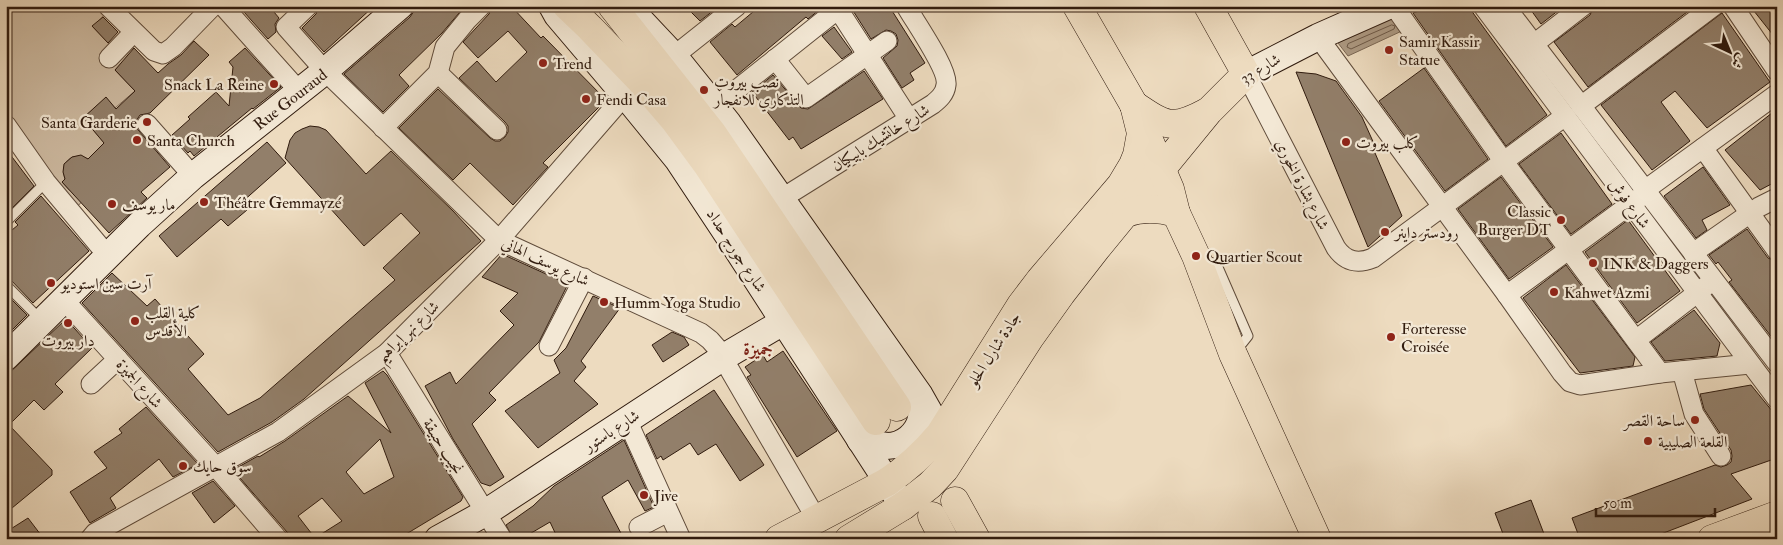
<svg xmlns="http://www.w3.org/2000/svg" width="1783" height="545" font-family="'IM FELL Double Pica',Amiri,serif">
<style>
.green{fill:#cdbaa1;stroke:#7e6a58}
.water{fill:#ad9a83;stroke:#7b6754}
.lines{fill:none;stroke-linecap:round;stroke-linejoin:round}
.shore{stroke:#6e5a48;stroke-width:1}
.building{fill:#927f6a;stroke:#301b0e;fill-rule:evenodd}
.lane-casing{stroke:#5f4b3a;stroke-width:11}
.street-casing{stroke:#5f4b3a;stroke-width:21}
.secondary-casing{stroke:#301b0e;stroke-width:28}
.primary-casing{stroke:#301b0e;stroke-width:29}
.highway-casing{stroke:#301b0e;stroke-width:29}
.lane{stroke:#f3e8d5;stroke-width:9}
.street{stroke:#f3e8d5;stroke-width:19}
.secondary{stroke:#f3e8d5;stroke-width:26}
.primary{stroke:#eddbbf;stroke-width:28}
.highway{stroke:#eddbbf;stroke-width:28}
.poi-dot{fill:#8f2418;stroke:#f3e8d5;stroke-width:2}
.labels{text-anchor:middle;stroke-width:4.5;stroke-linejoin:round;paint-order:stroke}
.poi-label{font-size:16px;fill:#301b0e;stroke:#f3e8d5;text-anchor:start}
.street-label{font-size:16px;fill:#301b0e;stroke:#f3e8d5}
.neighbourhood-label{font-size:18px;font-weight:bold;fill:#7a1f14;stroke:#f3e8d5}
</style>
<rect width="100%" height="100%" fill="#eddbbf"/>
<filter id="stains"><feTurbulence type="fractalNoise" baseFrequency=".004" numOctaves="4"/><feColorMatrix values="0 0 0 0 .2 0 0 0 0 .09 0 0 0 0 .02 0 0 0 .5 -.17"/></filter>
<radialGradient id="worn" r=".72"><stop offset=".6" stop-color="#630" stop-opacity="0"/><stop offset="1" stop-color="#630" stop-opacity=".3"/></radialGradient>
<!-- green -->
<path class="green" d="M6,6H103L108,11L93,27L113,48L123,39L136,50L115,70L135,91L115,108L106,98L83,118L106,145L88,159C72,151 59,162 65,179L62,182L69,190L89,194L75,209L6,111Z"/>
<!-- water -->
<polygon class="water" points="1395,18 1404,30 1348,56 1338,43"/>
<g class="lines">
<!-- shore -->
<polygon class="shore" points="1392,25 1395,26 1394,29 1351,49 1347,47 1348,44"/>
</g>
<!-- building -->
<g class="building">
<polygon points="250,6 269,6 279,18 275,24 276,32 268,39 244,12"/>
<polygon points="319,6 374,6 324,52 302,28 316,14"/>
<polygon points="415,6 465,6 442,33 399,75 409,86 383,112 344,74 410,17 414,11"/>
<polygon points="492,6 511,6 541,38 543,36 606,100 543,163 548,167 513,205 470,163 453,180 399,128 438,89 490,138 495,141 500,141 505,137 508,132 508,126 505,122 459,78 477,61 496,82 527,52 508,31 478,58 463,42 489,14"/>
<polygon points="685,6 718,6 718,7 700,21"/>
<polygon points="760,6 819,6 818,8 819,10 808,19 806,17 737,75 710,42 732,24 735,27"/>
<polygon points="850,6 889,6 925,63 910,73 914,80 902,88 883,58 897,46 898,40 896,34 891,31 886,30 871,39"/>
<polygon points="1435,6 1468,6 1547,115 1506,146 1413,13"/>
<polygon points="1528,6 1564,6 1541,24"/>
<polygon points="1594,6 1695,6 1588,87 1554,42 1590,15"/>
<polygon points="1750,6 1777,6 1777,40"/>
<polygon points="1722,13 1770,82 1707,128 1675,91 1661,102 1690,141 1652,170 1601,105"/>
<polygon points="103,17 118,32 108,43 92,26"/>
<polygon points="834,27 852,52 842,59 822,36"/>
<polygon points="194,41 209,55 150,113 140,115 136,121 136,127 139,131 170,167 141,192 147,198 109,233 62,182 65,179 63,172 64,164 72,157 81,155 88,159 104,143 83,118 106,97 116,109 135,91 115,70 134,48 158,73 168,64 181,55"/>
<polygon points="245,48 281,87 253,109 252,108 194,156 190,151 188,153 172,135 190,119 188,117 216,92 229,106 233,67 229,62"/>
<polygon points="1424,68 1488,159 1445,191 1379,101"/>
<polygon points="864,71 883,99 801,149 793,137 789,140 752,92 773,75 801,108 808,109"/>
<polygon points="1296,72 1316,74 1336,81 1362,117 1375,146 1372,146 1402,216 1368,247"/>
<polygon points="1777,109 1777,181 1760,190 1725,150"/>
<polygon points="310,126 319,127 326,130 366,174 391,151 453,211 481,241 304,399 272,422 218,452 82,303 112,273 147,306 155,299 204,354 188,369 228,415 260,398 395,280 383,268 420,233 401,213 364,246 285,158 290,140 295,133 302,129"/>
<polygon points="1561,133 1612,204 1571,234 1519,164"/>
<polygon points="267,142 286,163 241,203 247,210 228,226 221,219 177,257 159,236"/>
<polygon points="6,149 34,186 8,212 6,210"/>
<polygon points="1703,167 1730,205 1702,220 1707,230 1696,238 1664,196"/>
<polygon points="1501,177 1553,247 1509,279 1458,209"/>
<polygon points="41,196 89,251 33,303 6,275 6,235 18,225 15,222"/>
<polygon points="1628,220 1680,291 1637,323 1585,252"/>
<polygon points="1747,229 1768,258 1777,262 1777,344 1729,282 1732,280 1718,262 1716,264 1709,255"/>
<polygon points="502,254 568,284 539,342 489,393 496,400 472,424 504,477 490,486 481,483 453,439 425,386 450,372 456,384 514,325 500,311 518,293 482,277"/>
<polygon points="1566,265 1635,357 1633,366 1580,373 1523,298"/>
<polygon points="593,296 620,308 581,361 586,367 574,381 598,404 538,448 505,411 560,373 554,360 566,348"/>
<polygon points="10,298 27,315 6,336 6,302"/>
<polygon points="1694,310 1720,343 1717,356 1665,361 1651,342"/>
<polygon points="66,319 92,348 55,384 63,392 44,410 34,400 9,425 52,470 52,475 6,513 6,376"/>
<polygon points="672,332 684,337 689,345 663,362 652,345"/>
<polygon points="783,351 837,431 797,457 747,377 751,375 745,367 763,355 767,362"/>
<path d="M383,371L387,375L463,497L461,501L398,539H290L287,532L233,470L258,456L259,457L285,441L348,396L391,433L365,383ZM380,439L394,477L364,494L346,472ZM322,498L342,521L315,538L298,516Z"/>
<polygon points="1751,385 1777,417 1777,458 1731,474 1752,499 1648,539 1580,539 1572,518 1715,465 1721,467 1727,465 1731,462 1732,456 1731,450 1704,409 1700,394"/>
<polygon points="714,390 764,465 740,481 716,444 698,455 690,443 663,460 661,456 657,459 646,435"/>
<polygon points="146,407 198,464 173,477 159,459 110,498 116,508 90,523 70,492 107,468 94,452 122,433 119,429"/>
<polygon points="624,440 654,507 645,511 628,480 602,497 624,539 558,539 550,522 521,539 513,539 506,525 533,506 554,486"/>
<polygon points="213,481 235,506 214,523 192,493"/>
<polygon points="1531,500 1546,539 1505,539 1495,513"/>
<polygon points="28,518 44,539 6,539 6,532"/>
</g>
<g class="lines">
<defs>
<g id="lane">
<polyline points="6,222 46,182"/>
<polyline points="1203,259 1217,265 1248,336 1236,351"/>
<polyline points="6,285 40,319"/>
</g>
<g id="street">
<polyline points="108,6 154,51 163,54 173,47 213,6"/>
<polyline points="223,6 299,91"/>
<polyline points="308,6 286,27 325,71 499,240 701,333 710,340 717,348 817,520"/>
<polyline points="1394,6 1504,162 1660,373"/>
<polyline points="1483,6 1777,399"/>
<polyline points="1505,6 1777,363"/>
<polyline points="1733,6 1777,71"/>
<polyline points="1318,37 1507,295 1562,373 1570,382 1580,385 1660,373 1750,364"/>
<polyline points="1534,44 1583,6"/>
<polyline points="674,56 737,6"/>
<polyline points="109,58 134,32"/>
<polyline points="775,59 806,98 887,41"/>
<polyline points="438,73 497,130"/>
<path d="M1246,74L1336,248C1346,262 1358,264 1373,258L1565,116"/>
<polyline points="1581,106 1714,6"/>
<polyline points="715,107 838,9 909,119"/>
<polyline points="147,124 193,176"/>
<polyline points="6,125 46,182 108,256"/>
<polyline points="383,128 438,73 445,47 467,20 481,6"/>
<polyline points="1703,148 1777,251"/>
<polyline points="1645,190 1777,94"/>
<path d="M781,199L933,104C939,99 945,94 946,85C949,70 915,22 906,6"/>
<polyline points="1693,253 1759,207 1777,198"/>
<polyline points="1507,295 1639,198"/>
<polyline points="64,300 216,467 278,539"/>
<polyline points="1636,340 1706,286"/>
<polyline points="549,346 584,278"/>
<polyline points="387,353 502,539"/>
<polyline points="1682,371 1694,414 1721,456"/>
<polyline points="91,384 118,359"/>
<polyline points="627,420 681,539"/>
<polyline points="639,527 668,512"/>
<polyline points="90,539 95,533 278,432 387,353 499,240 625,95"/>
</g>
<g id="secondary">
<polyline points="552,6 557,15 625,95 678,160 731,240 903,506"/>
<polyline points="627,6 674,56 728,123 919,394 932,417 948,452"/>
<polyline points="1246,74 1318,37 1388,6"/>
<polyline points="6,357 139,225 193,176 325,71 400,6"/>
<path d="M860,440C868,442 878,445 887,446C903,446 918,434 921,418C922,410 920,402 919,395"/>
<polyline points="438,539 485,513 722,358 783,322"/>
</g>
<g id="primary">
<polyline points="567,6 590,28 639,79 675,121 708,166 876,421"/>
<polyline points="612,6 713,134 897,407"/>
<path d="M1134,105C1165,126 1172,131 1207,112"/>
<path d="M887,482C908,468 924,453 940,434L1021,305L1040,280L1121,185L1133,165L1137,155L1141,133L1134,105L1077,6"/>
<polyline points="955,501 976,539"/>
<polyline points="903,506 930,485 945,469 1031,336 1061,294 1096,249 1209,111 1246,74 1208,6"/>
<polyline points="932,516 944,539"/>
</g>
<g id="highway">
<polyline points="1134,105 1170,189 1176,213 1196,256 1233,354 1317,539"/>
<path d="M1126,213C1143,207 1159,208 1176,213"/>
<polyline points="779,539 887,482"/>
<polyline points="849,539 903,506"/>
<polyline points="1712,539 1777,515"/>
</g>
</defs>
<!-- lane casing -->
<use href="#lane" class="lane-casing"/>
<!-- street casing -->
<use href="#street" class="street-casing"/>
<!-- secondary casing -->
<use href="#secondary" class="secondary-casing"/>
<!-- primary casing -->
<use href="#primary" class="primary-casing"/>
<!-- highway casing -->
<use href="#highway" class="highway-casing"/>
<!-- lane -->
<use href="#lane" class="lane"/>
<!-- street -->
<use href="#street" class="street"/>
<!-- secondary -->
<use href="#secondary" class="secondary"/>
<!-- primary -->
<use href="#primary" class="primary"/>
<!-- highway -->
<use href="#highway" class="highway"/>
</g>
<!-- markers -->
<g class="poi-dot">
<circle cx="1389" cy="50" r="5"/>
<circle cx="543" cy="63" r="5"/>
<circle cx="274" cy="84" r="5"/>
<circle cx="704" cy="90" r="5"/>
<circle cx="586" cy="99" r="5"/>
<circle cx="147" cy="122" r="5"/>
<circle cx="137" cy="140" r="5"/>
<circle cx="1346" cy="142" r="5"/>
<circle cx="204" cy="202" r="5"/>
<circle cx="112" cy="204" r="5"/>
<circle cx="1561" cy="220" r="5"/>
<circle cx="1385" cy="232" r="5"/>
<circle cx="1196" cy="256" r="5"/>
<circle cx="1593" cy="263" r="5"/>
<circle cx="51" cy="283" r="5"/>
<circle cx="1554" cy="292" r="5"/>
<circle cx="604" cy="302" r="5"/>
<circle cx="135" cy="321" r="5"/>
<circle cx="68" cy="323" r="5"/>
<circle cx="1391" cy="337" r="5"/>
<circle cx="1695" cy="420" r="5"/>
<circle cx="1648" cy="441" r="5"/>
<circle cx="183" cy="466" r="5"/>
<circle cx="644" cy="495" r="5"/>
</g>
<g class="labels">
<!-- poi labels -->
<g class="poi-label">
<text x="1399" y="47">Samir Kassir<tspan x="1399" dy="18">Statue</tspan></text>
<text x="553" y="69">Trend</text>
<text x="714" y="87">نصب بيروت<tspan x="714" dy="18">التذكاري للانفجار</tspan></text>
<text x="264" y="90" text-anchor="end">Snack La Reine</text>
<text x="596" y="105">Fendi Casa</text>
<text x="137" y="128" text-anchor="end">Santa Garderie</text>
<text x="147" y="146">Santa Church</text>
<text x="1356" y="148">كلب بيروت</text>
<text x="214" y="208">Théâtre Gemmayzé</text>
<text x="122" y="210">مار يوسف</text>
<text x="1551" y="217" text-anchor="end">Classic<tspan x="1551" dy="18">Burger DT</tspan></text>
<text x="1395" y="238">رودستر داينر</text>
<text x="1206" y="262">Quartier Scout</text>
<text x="1603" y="269">INK &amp; Daggers</text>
<text x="61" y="289">آرت سين استوديو</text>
<text x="1564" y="298">Kahwet Azmi</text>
<text x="614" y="308">Humm Yoga Studio</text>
<text x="145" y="318">كلية القلب<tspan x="145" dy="18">الأقدس</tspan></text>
<text x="1401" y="334">Forteresse<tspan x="1401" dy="18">Croisée</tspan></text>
<text x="68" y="346" text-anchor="middle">دار بيروت</text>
<text x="1685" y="426" text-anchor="end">ساحة القصر</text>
<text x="1658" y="447">القلعة الصليبية</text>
<text x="193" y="472">سوق حايك</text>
<text x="654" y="501">Jive</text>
</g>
<!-- street labels -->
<g class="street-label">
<text transform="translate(1260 68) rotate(-31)" y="6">شارع 33</text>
<text transform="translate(290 99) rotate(-38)" y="6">Rue Gouraud</text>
<text transform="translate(880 137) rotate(-32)" y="6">شارع خاتشيك بابيكيان</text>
<text transform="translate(1303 184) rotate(63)" y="6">شارع بشارة الخوري</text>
<text transform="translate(1630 203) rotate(53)" y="6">شارع فوش</text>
<text transform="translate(737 250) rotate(57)" y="6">شارع جورج حداد</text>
<text transform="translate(546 261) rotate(25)" y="6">شارع يوسف الهاني</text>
<text transform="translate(407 331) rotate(-44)" y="6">شارع نهر إبراهيم</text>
<text transform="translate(993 349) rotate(-58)" y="6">جادة شارل الحلو</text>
<text transform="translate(140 383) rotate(48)" y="6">شارع الجميزة</text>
<text transform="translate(611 430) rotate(-33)" y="6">شارع باستور</text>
<text transform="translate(444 446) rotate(58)" y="6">نجيب حبيقة</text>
</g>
<!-- neighbourhood labels -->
<g class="neighbourhood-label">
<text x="758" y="355">جميزة</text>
</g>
</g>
<!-- margin -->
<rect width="1783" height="545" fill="none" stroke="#eddbbf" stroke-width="25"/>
<rect x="8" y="8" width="1768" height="530" fill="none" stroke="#301b0e" stroke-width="2.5"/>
<rect x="12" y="12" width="1758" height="520" fill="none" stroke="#301b0e"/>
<!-- north arrow -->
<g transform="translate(1730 52) rotate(136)" stroke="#f3e8d5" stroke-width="4" paint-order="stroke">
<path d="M0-4L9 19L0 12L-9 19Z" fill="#301b0e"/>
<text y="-8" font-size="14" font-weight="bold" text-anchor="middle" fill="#301b0e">ش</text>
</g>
<!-- scale -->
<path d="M1596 508v8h119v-8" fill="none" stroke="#301b0e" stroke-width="2.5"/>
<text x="1603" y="508" font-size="15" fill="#301b0e" stroke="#f3e8d5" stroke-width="4" paint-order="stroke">50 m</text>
<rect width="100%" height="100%" filter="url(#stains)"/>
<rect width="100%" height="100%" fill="url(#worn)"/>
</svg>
